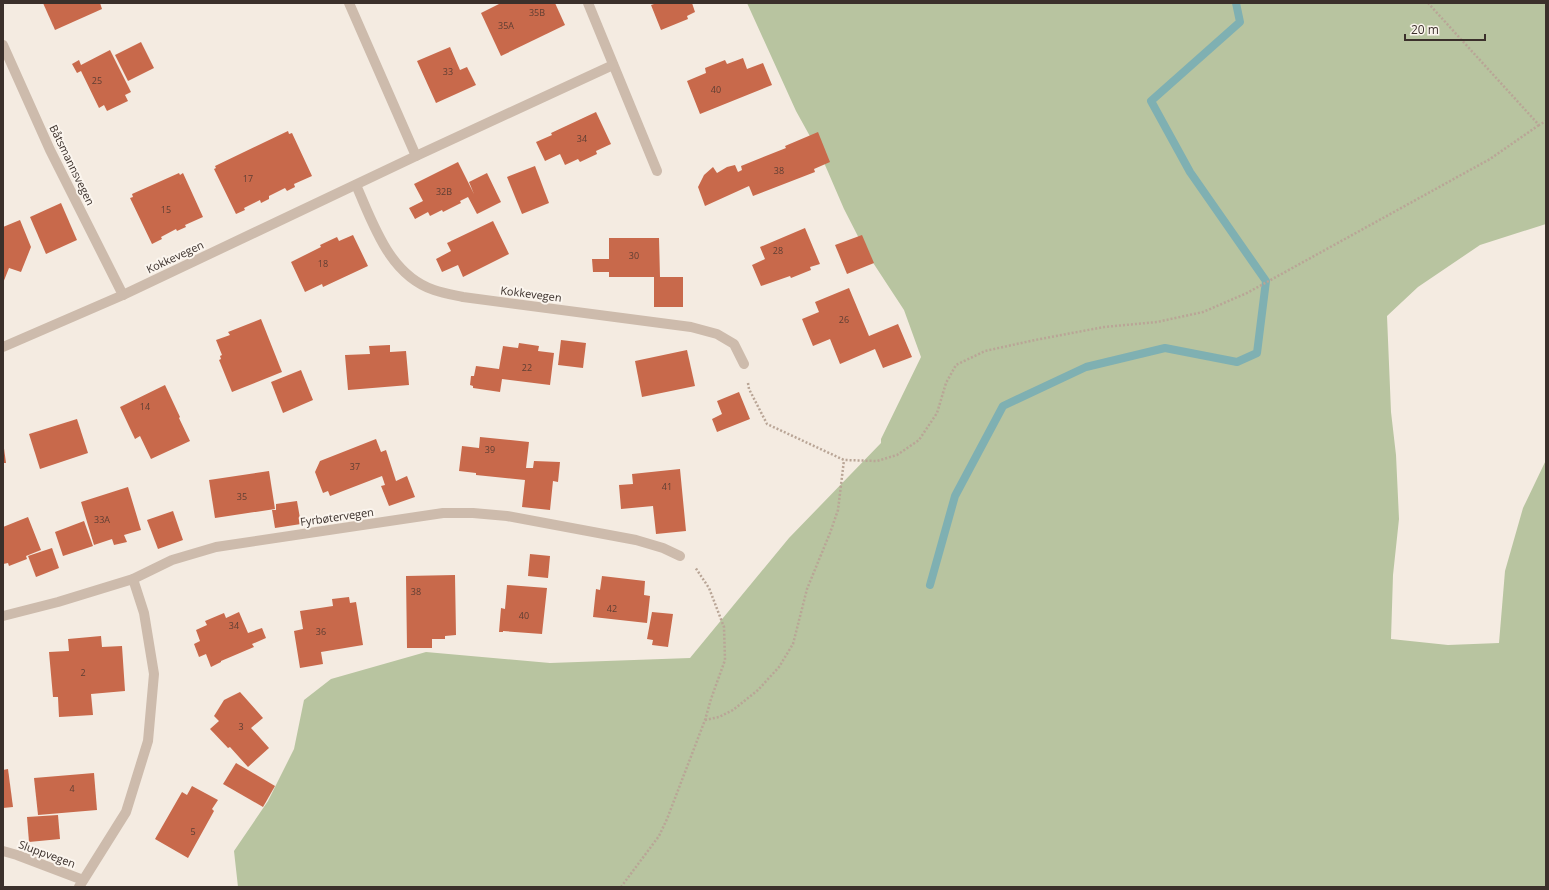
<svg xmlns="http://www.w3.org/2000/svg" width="1549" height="890" font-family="'Open Sans',sans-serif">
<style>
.green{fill:#b8c4a0}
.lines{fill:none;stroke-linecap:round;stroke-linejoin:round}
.stream{stroke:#7fb0b2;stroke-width:8}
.building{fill:#c8694b}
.path{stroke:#b9a596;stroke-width:2.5;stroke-dasharray:2 2;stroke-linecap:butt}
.street{stroke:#cdbbac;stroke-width:10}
.labels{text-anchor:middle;stroke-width:4;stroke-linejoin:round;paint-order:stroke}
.number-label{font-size:9px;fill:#5e3e33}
.street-label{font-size:11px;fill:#3b302b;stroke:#fbf5ee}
</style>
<rect width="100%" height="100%" fill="#f4ebe1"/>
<!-- green -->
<polygon class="green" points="747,3 1546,3 1546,224 1480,245 1418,287 1387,316 1391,412 1396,455 1399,519 1393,575 1391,639 1448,645 1499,643 1505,571 1523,508 1546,460 1546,887 238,887 234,851 268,801 294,749 304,700 331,679 426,652 550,663 690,658 789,538 881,443 881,439 921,357 904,310 866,252 844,209 822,158 796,111"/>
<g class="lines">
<!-- stream -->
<polyline class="stream" points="930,585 955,496 1003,406 1086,367 1165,348 1237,362 1257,353 1266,281 1190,172 1151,101 1240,22 1236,3"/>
</g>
<!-- building -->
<g class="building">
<polygon points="43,3 100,3 102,9 55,30"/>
<polygon points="501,3 555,3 565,25 501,56 481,13"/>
<polygon points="657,3 692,3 695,12 687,16 688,19 661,30 651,5"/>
<polygon points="141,42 154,68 128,81 115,55"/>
<polygon points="450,47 460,70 467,67 476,85 436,103 417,61"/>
<polygon points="110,50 131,92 125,95 128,101 107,111 104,105 99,108 81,71 77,73 72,64 79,60 81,65"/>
<polygon points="743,58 747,69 763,63 772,85 700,114 687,81 706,73 705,68 725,60 727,64"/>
<polygon points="596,112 611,144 596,151 597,154 580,162 578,159 565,165 560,154 545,161 536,142 552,135 551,133"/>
<polygon points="288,131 289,134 292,133 312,176 294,184 295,187 287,191 285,188 269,196 269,199 261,203 260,200 244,208 245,210 236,214 214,169 216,168 215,166"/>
<polygon points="818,132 830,162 814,169 815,172 753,196 749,186 705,206 698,187 704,175 713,167 717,173 727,167 735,165 738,172 742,170 741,166 786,148 785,146"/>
<polygon points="458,162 474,194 469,182 487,173 501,202 477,214 468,197 460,201 461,203 443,212 442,210 430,216 428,212 415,219 409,208 423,201 414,184"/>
<polygon points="535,166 549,203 522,214 507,177"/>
<polygon points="179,173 180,175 183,173 203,217 185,225 186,227 177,231 176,229 161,237 162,239 152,244 130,198 133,197 132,194"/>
<polygon points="61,203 77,240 46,254 30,217"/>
<polygon points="20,220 31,247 21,272 9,268 3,283 3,227"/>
<polygon points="493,221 509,254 463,277 458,265 442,272 436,259 451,251 447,243"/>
<polygon points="805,228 820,264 810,267 811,270 791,278 790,276 761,286 752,265 765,259 760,247"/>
<polygon points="353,235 368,266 323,287 322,284 305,292 291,262 321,247 320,245 337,237 339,241"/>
<polygon points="862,235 874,263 847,274 835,245"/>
<polygon points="609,238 659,238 660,277 683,277 683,307 654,307 654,277 609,277 609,272 593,272 592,259 609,259"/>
<polygon points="849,288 869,336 898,324 912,357 883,368 875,349 840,364 830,339 813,346 802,319 819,312 815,302"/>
<polygon points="261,319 282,372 232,392 219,360 221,359 220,356 222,355 216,340 230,335 228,332"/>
<polygon points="561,340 586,343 583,368 558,365"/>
<polygon points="519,343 539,346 538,351 554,353 550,385 502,379 500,392 473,388 473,386 470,385 471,376 474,376 476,366 499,369 503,346 518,348"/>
<polygon points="390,345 390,352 406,351 409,385 348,390 345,355 370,354 369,346"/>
<polygon points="687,350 695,386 642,397 635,361"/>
<polygon points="301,370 313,400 283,413 271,382"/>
<polygon points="165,385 180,417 179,418 190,441 151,459 140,436 135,439 120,407"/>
<polygon points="739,392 750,419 717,432 712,419 722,414 717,401"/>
<polygon points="77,419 88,453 40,469 29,434"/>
<polygon points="480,437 529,442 526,468 533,468 534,461 560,462 558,482 553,481 550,510 522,507 525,480 476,475 476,473 459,471 462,446 479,448"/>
<polygon points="376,439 381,452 386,450 396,481 407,476 415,497 389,506 381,486 385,485 382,476 330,496 328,491 323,493 315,472 320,461"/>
<polygon points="3,441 6,463 3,463"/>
<polygon points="680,469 686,531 656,534 653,506 621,509 619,485 633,484 632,474"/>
<polygon points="269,471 275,509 215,518 209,480"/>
<polygon points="128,487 141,530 124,535 127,542 114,545 112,539 94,545 81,502"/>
<polygon points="297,501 301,524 275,528 272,510 276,510 276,504"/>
<polygon points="173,511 183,540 158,549 147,520"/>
<polygon points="28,517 41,550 26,556 27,559 9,566 8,563 3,564 3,527"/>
<polygon points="84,521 93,546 63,556 55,532"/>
<polygon points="52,548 59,568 36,577 28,556"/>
<polygon points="530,554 550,556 548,578 528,576"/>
<polygon points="455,575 456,635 445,636 445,639 432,639 432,648 407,648 406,576"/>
<polygon points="602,576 645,581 644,595 650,596 647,623 593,617 596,589 600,590"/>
<polygon points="507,585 547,588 542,634 503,631 503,632 499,632 501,608 505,609"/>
<polygon points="349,597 350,603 356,602 363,645 321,652 323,664 300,668 294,631 303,629 300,611 333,606 332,599"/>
<polygon points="239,612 248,633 262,628 266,638 252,644 254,647 221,661 221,662 211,667 206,654 199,657 194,644 200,641 196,630 207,625 205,621 224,613 226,618"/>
<polygon points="652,612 673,614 668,647 652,645 653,640 647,639"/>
<polygon points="101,636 102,647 122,646 125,691 91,694 93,715 59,717 58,697 53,697 49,652 69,651 68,639"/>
<polygon points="240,692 263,718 251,728 269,748 248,767 230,747 228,748 210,729 219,721 214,716 224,700"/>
<polygon points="236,763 275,786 263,807 223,784"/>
<polygon points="8,769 13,807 3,808 3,770"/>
<polygon points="94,773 97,810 38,815 34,778"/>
<polygon points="192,786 218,800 212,809 214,811 188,858 155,839 182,792 187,795"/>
<polygon points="58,815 60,839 29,842 27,817"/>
</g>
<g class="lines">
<!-- path -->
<g class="path">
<polyline points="1428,3 1539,125 1546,121"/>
<polyline points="748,383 749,389 767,424 844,460 877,461 897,455 919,440 937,413 946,383 956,365 985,351 1035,340 1104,327 1157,322 1203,312 1247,293 1490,159 1539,125"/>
<polyline points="705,720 719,717 733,710 758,690 779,667 793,644 807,589 830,533 838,510 844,460"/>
<polyline points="621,887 659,836 667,819 705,720 711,699 725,660 724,627 709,588 695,567"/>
</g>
<!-- street -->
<g class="street">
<polyline points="349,3 416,156"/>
<polyline points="588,3 657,171"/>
<polyline points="3,45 50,150 123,295"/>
<path d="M356,185C373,223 389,275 434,290C443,293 454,295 463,297L691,327L717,334L734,344L744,364"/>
<polyline points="3,347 123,295 416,156 613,65"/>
<polyline points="3,616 58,602 133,579 172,560 216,547 443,513 473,513 507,516 636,540 663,548 680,556"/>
<polyline points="3,851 17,855 83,880"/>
<polyline points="79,887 126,812 148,741 154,674 144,613 133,579"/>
</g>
</g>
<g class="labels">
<!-- number labels -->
<g class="number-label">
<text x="537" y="16">35B</text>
<text x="506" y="29">35A</text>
<text x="448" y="75">33</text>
<text x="97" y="84">25</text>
<text x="716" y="93">40</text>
<text x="582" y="142">34</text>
<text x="779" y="174">38</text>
<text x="248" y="182">17</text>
<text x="444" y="195">32B</text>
<text x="166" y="213">15</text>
<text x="778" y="254">28</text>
<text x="634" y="259">30</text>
<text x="323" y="267">18</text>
<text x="844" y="323">26</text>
<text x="527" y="371">22</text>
<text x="145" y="410">14</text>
<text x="490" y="453">39</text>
<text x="355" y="470">37</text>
<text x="667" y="490">41</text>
<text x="242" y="500">35</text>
<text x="102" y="523">33A</text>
<text x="416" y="595">38</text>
<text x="612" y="612">42</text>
<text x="524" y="619">40</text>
<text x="234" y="629">34</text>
<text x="321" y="635">36</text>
<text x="83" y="676">2</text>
<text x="241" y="730">3</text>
<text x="72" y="792">4</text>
<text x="193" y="835">5</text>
</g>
<!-- street labels -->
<g class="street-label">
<text transform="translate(72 165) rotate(64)" y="4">Båtsmannsvegen</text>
<text transform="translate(175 257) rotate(-25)" y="4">Kokkevegen</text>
<text transform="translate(531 294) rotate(7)" y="4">Kokkevegen</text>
<text transform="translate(337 517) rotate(-8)" y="4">Fyrbøtervegen</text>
<text transform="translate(47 854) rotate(20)" y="4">Sluppvegen</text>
</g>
</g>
<!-- border -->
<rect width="1549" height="890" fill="none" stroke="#3b302b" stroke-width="8"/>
<!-- scale -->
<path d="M1405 34v6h80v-6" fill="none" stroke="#3b302b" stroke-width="2"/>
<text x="1411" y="34" font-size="12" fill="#3b302b" stroke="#fbf5ee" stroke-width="3" paint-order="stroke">20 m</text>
</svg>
